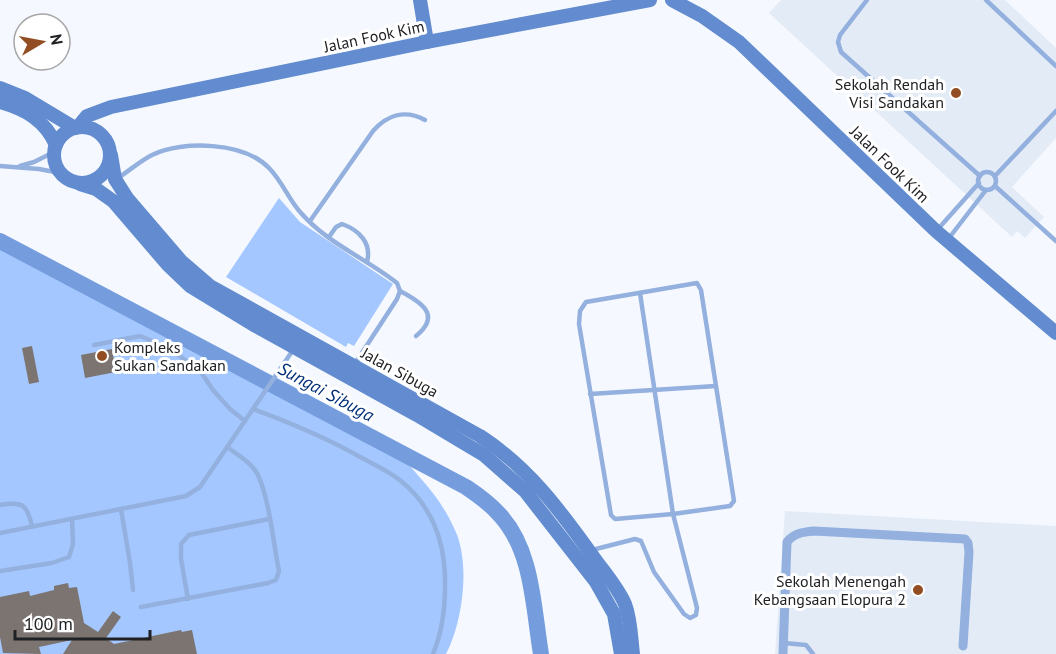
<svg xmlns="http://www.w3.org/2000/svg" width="1056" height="654" font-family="'PT Sans',sans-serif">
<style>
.built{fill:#e3ebf7}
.green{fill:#a4c7ff}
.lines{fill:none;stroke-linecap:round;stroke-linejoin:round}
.river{stroke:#759dde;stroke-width:16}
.building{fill:#7b7471}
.lane{stroke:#93b0de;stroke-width:4.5}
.street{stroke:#93b0de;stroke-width:9}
.secondary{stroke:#628ccf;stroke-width:14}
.poi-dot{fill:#924e22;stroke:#fff;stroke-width:2}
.labels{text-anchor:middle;stroke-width:6;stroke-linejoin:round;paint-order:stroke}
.street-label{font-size:16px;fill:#202124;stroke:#fff}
.poi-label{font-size:16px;fill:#202124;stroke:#fff;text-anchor:end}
.water-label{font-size:18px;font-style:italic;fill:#002e77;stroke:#fff}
</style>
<rect width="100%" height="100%" fill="#f5f9ff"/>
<!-- built -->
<g class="built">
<polygon points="781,0 1005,0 1056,48 1056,138 1012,187 1044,217 1025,238 1017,231 1012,237 769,13"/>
<polygon points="785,511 1056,526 1056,654 775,654"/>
</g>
<!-- green -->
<g class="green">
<polygon points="279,198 300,222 393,284 354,346 348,343 346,347 226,277"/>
<path d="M0,248L408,464C426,484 443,503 454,528C471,561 463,622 446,654H0Z"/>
</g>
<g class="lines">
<!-- river -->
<path class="river" d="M0,241L466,487C478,495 489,503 499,514C533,550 533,607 541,654"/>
</g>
<!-- building -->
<g class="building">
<polygon points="32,346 39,382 29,384 22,348"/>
<polygon points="112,349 116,372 85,378 81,355"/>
<polygon points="68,583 69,588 77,587 84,623 98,632 113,611 121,617 106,638 114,644 181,630 182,632 192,630 197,654 63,654 72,640 39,647 41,654 3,653 0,637 0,597 29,591 30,596 54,590 54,586"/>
</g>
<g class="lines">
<!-- lane -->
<g class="lane">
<polyline points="867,0 840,35 838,42 841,52 980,176"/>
<polyline points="986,0 1056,66"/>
<polyline points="0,166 39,169 60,173"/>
<polyline points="20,166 34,162 54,152"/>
<circle cx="987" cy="181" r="9"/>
<polyline points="995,176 1056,111"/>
<path d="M118,178C129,171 140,161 152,155C183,140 244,142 269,168C282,181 289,200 301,213C327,243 367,259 397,283L400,291L397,299L354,365"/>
<polyline points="995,186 1056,241"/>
<path d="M310,221L373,131C387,115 405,109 425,120"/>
<polyline points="938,229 979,183"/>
<path d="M329,237L336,227L342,224C359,230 372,243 367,262"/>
<polyline points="949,238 986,190"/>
<polygon points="697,283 701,290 734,501 730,506 673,514 615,519 611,515 579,324 580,311 586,302"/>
<path d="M400,291C421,302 442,315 416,336"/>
<polyline points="94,345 140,336 155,342 177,354 201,372 213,390 230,409 245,421"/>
<polyline points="590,394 716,386"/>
<path d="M253,409C291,423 327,438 362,458C375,465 390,472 401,481C434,508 446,546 445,587C445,610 442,632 433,654"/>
<path d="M0,505C22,501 27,504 32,526"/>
<polyline points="121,509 130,563 133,590"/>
<polyline points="0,533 186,496 200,487 293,350"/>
<polyline points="592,550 635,539 641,541 654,572 684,614 690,618 696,615 697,608 673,514 640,293"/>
<polyline points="0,571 52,563 69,557 73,544 72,519"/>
<polyline points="188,599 181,559 181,544 189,535 269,519"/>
<path d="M141,607L268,583L276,580L279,571C273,542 270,502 258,475C252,463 238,455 227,447"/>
<polyline points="784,643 806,645 813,654"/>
</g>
<!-- street -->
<path class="street" d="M783,654L787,542C794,533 803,532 814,531L965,539L968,543L969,552L963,646"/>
<!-- secondary -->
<g class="secondary">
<polyline points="420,0 427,42"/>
<polyline points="672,0 702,16 739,42 936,231 1056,333"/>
<polyline points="0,88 25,98 75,128"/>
<path d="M0,102C25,109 45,120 56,145"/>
<circle cx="82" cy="155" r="28"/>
<polyline points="78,127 87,116 111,107 427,42 650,0"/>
<path d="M111,155L115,179L127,198L181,261L210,286L480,436C528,467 559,509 592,555C603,571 617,586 625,604C631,620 631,638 633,654"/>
<polyline points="80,184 96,189 113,201 168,265 190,286 254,325 417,415 484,455 525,491 596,582 614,614 621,654"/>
</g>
</g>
<!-- markers -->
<g class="poi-dot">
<circle cx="956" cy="93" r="6"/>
<circle cx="102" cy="356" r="6"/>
<circle cx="918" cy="590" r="6"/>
</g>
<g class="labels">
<!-- street labels -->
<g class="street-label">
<text transform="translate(374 36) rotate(-12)" y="6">Jalan Fook Kim</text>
<text transform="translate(890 164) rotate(44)" y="6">Jalan Fook Kim</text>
<text transform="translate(400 372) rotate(29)" y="6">Jalan Sibuga</text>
</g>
<!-- poi labels -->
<g class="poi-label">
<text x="944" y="90">Sekolah Rendah<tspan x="944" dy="18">Visi Sandakan</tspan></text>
<text x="114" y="353" text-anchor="start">Kompleks<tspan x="114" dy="18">Sukan Sandakan</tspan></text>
<text x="906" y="587">Sekolah Menengah<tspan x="906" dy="18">Kebangsaan Elopura 2</tspan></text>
</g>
<!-- water labels -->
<g class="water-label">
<text transform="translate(326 392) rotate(28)" y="6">Sungai Sibuga</text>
</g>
</g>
<!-- north arrow -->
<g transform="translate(42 42) rotate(80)"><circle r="28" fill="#ffffff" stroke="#a6a6a7" stroke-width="1.5"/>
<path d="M0-4.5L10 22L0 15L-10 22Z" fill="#924e22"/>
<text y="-9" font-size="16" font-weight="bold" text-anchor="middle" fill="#202124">N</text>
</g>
<!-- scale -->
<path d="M15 630v9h135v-9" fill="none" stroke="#202124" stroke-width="3"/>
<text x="24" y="630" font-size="18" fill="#202124" stroke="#ffffff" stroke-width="4.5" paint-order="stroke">100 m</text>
</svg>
